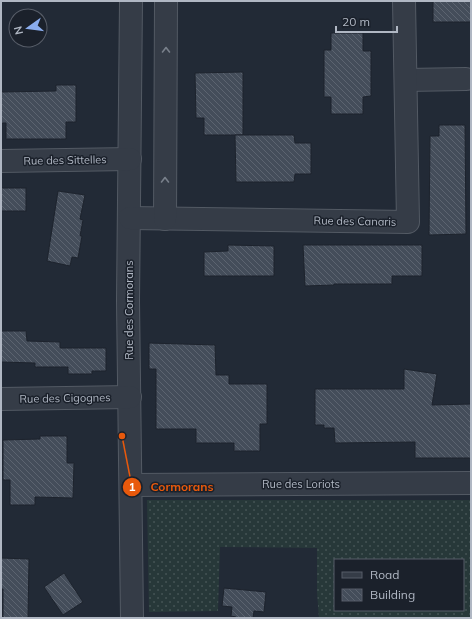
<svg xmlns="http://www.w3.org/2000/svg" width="472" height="619" font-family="Mulish,sans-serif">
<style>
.grass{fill:url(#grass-dots);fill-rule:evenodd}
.building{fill:url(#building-back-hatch);stroke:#1d232d}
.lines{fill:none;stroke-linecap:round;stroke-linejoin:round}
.minor-casing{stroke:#535a64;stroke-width:24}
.minor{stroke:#353c47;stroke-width:22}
.oneway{stroke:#79808b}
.labels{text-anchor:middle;stroke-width:3;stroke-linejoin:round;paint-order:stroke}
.street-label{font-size:11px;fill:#b0b7c3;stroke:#1b212b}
.leader{fill:none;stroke:#e8590c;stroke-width:1.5}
.callout-dot{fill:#e8590c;stroke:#1b212b;stroke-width:1.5}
.mark-label{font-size:12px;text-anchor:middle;font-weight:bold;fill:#fff}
.callout-label{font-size:12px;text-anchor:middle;font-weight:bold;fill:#e8590c;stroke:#1b212b;stroke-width:3;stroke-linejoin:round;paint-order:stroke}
</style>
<defs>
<pattern id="grass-dots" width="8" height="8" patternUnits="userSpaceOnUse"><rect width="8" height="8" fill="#273839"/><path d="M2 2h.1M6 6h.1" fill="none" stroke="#445354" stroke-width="1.8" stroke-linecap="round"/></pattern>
<pattern id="building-back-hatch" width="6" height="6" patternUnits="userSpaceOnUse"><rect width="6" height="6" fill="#444d5a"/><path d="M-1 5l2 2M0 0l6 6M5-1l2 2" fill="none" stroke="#5c6470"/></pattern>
</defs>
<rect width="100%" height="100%" fill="#222a36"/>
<!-- grass -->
<path class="grass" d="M147,500H471V618H319L317,593V548L220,547L218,611L149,612ZM335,560H463V610H335Z"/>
<!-- building -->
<g class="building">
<rect x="433" y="1" width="38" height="21"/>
<polygon points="331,33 363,33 363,51 371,51 371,96 363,97 363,114 331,114 331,97 324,97 324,50 331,50"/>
<polygon points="243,72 243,135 204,135 204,118 196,118 195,73"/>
<polygon points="56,85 76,85 76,122 66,122 66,139 6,139 6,123 1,123 1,92 56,91"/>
<polygon points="439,125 465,125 466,234 429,235 430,136 439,136"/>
<polygon points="235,135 294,135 295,143 311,143 311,174 295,174 294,182 236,182"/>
<rect x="1" y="188" width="25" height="23"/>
<polygon points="58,191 85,195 80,219 83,220 80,236 82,236 78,258 72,257 70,266 47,261"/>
<polygon points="228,245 274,246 274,276 204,276 204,252 228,251"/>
<polygon points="303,245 422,245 422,276 392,276 392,284 334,284 334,285 305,286"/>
<polygon points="1,331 26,331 27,341 60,342 60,348 106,348 106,371 92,371 92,374 68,374 68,367 35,367 35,363 1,362"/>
<polygon points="149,343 215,345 216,375 229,375 229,384 267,384 267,424 260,424 260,451 234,451 234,443 196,443 196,429 156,429 156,369 149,369"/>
<polygon points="404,369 437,374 432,405 471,404 471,458 415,458 415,442 335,443 334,428 324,428 324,425 315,425 315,389 404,389"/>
<polygon points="40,436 67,436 67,463 74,463 73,498 35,497 35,505 10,505 10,480 3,480 3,440 40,439"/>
<polygon points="1,558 29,559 28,618 3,618 3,589 1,589"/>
<polygon points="64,573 83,602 63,615 44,587"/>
<polygon points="224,588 266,592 264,612 254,611 253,618 236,618 236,617 231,616 232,607 222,606"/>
</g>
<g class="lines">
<defs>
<g id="minor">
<polyline points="131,1 128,301 132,618"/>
<polyline points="406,80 466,79"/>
<polyline points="1,161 130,159"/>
<polyline points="130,218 408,222 404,1"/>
<polyline points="165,219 166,1"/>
<polyline points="1,399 130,397"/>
<polyline points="131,485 471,483"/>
</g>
</defs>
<!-- minor casing -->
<use href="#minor" class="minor-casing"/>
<!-- minor -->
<use href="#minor" class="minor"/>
</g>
<!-- one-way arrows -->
<defs><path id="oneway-chevron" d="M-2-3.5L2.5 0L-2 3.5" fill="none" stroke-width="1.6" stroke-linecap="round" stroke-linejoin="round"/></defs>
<g class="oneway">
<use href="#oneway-chevron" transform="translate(166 50) rotate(-90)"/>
<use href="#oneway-chevron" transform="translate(165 180) rotate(-90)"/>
</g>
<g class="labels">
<!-- street labels -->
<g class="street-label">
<text transform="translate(65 160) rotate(-1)" y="4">Rue des Sittelles</text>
<text transform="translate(355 221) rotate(1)" y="4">Rue des Canaris</text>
<text transform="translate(129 310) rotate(-90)" y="4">Rue des Cormorans</text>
<text transform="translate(65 398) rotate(-1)" y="4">Rue des Cigognes</text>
<text x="301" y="488">Rue des Loriots</text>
</g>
</g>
<!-- callouts -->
<path class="leader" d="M122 436L132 487"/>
<g class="callout-dot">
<circle cx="122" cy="436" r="4"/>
<circle cx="132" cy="487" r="10"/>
</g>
<g class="mark-label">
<text x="132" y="491">1</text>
</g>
<g class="callout-label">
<text x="182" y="491">Cormorans</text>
</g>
<!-- border -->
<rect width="472" height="619" fill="none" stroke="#b0b7c3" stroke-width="4"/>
<!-- legend -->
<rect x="334" y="559" width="130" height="52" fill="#1b212b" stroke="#575d68"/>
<rect x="342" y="572" width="20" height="6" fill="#353c47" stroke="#575d68"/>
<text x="370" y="579" font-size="12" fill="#b0b7c3">Road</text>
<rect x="342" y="589" width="20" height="12" fill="url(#building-back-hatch)" stroke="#575d68"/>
<text x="370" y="599" font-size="12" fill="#b0b7c3">Building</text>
<!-- north arrow -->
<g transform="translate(28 28) rotate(256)"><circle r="19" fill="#1b212b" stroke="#575d68"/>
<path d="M0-3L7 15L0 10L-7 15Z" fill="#8aadee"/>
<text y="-6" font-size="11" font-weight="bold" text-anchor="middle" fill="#b0b7c3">N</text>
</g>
<!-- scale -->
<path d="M336 26v6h61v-6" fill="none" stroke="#b0b7c3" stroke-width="2"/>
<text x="342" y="26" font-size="12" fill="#b0b7c3" stroke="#1b212b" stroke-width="3" paint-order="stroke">20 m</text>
</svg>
